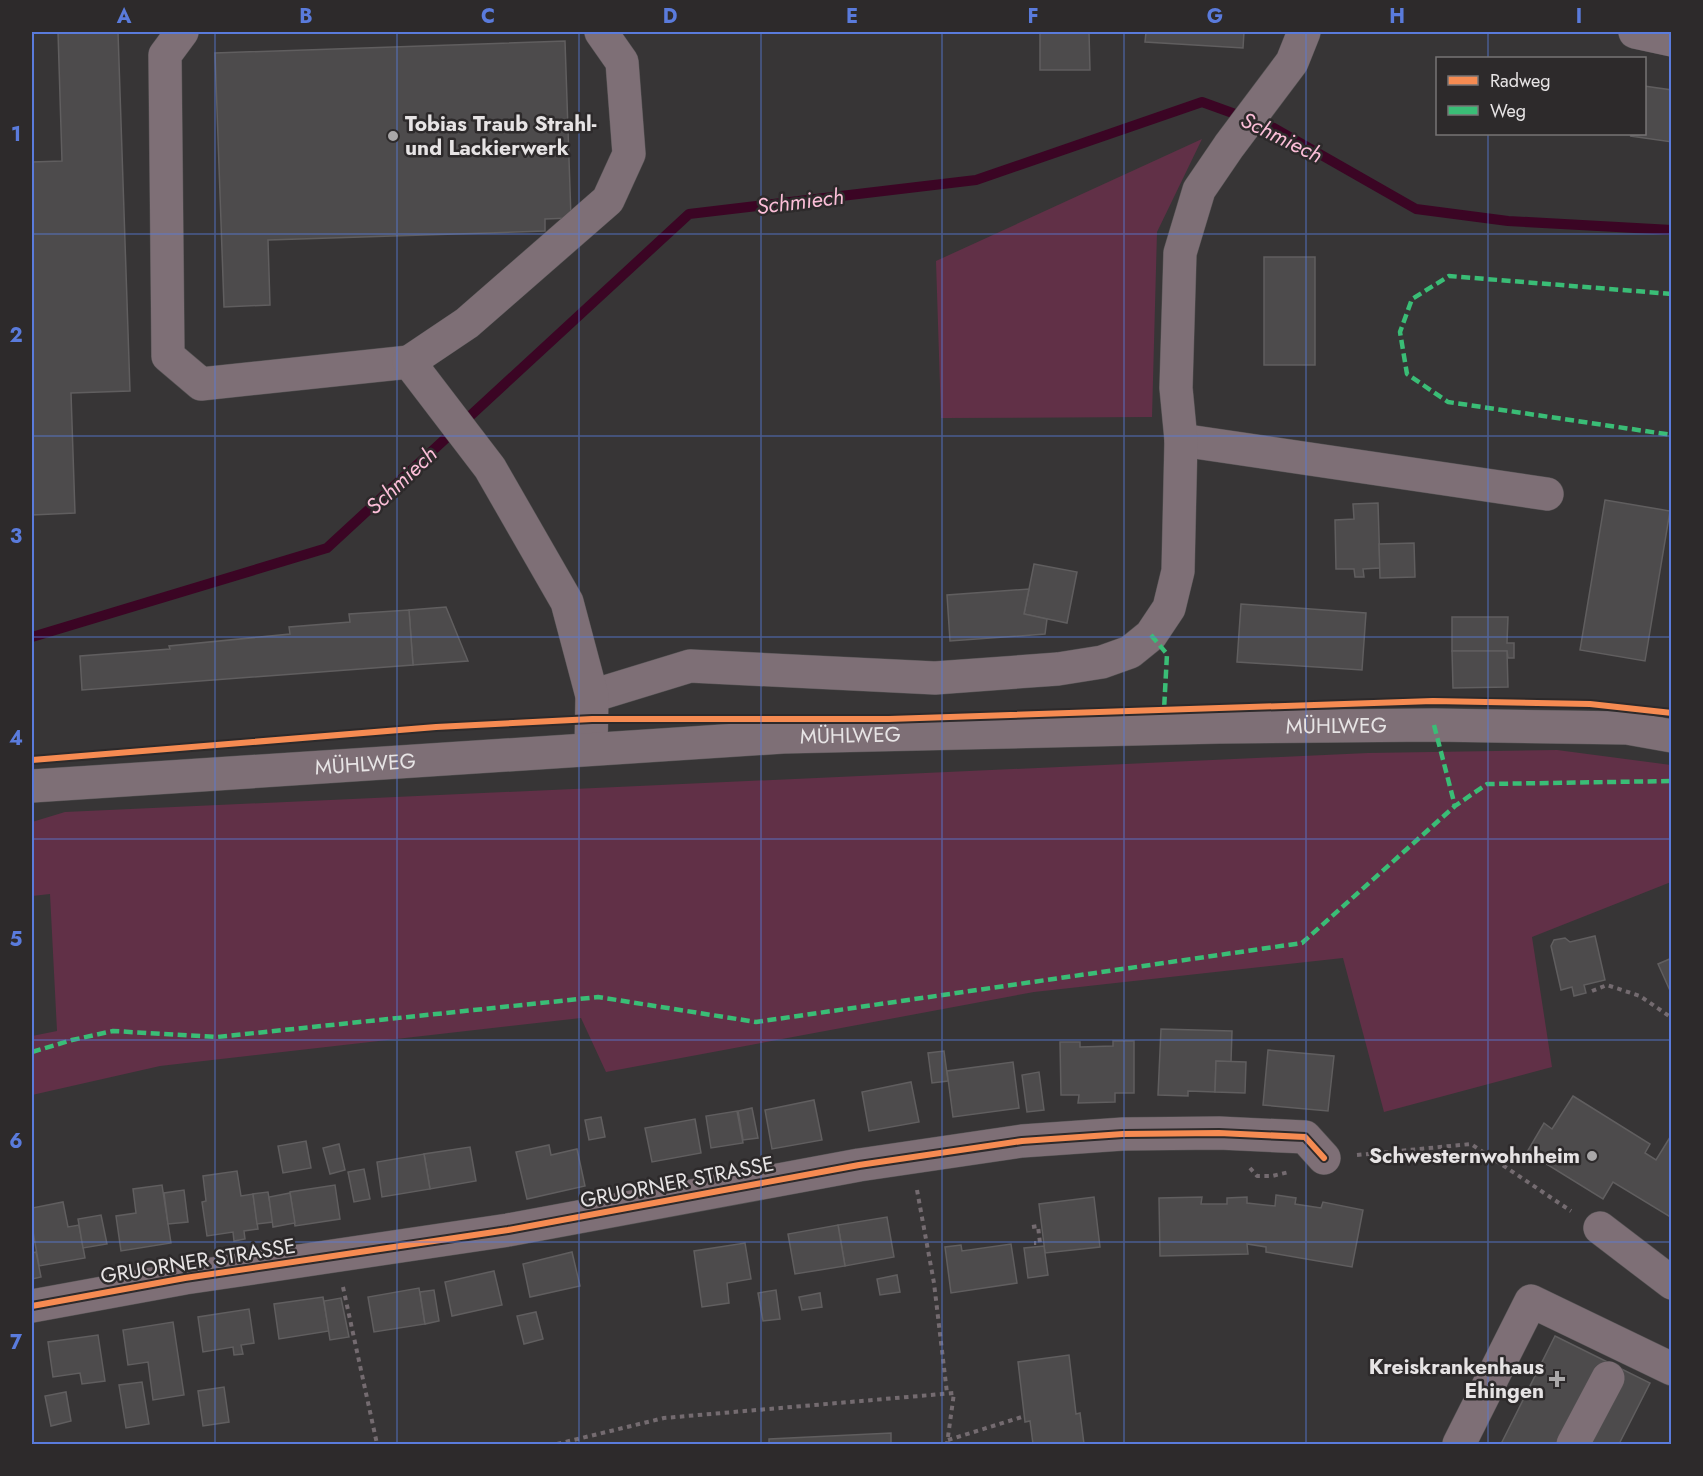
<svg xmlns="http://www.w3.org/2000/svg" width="1703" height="1476" font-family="Jost,sans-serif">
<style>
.green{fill:#613047}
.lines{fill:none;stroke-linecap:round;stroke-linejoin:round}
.stream{stroke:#3b0524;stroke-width:10}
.building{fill:#4d4b4c;stroke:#605e5f;stroke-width:1.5}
.minor-casing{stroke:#535152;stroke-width:34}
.major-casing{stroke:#535152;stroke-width:34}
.path{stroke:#746b70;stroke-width:4;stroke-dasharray:4.5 4.5;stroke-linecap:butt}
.minor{stroke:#7e6f76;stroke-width:33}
.major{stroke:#7e6f76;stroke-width:33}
.quiet{stroke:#3abd76;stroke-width:4.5;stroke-dasharray:9 4.5;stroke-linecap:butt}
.cycleway-casing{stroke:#2d2a2b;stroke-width:10}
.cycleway{stroke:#f68b52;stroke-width:6}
.grid{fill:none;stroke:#5a7bdc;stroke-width:1.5;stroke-opacity:0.55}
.poi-dot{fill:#a9a7a8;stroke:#2d2a2b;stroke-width:2}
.labels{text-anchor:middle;stroke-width:5;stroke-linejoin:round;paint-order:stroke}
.poi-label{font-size:21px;font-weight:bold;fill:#e7e4e5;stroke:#2d2a2b;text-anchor:end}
.street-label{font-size:21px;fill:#e7e4e5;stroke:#2d2a2b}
.water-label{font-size:22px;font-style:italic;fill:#fcbed8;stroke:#2d2a2b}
.neatline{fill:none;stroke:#5a7bdc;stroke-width:2}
.grid-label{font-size:20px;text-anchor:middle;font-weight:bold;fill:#5a7bdc}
</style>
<rect width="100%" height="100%" fill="#373536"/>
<!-- green -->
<g class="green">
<polygon points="1202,139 1157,232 1152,417 941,418 936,261"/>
<polygon points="1557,750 1671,765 1671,882 1532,937 1552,1067 1384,1112 1343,958 1034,992 606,1072 581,1018 160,1066 32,1095 32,1036 57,1031 50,894 32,896 32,822 65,812 1368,753"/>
</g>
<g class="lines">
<!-- stream -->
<polyline class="stream" points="32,637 327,548 689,214 976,180 1202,102 1274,128 1416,209 1508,221 1672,230"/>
</g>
<!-- building -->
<g class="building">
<polygon points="58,32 118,32 130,391 71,393 75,513 32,515 32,162 62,161"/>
<polygon points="1040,32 1089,32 1090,70 1040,70"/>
<polygon points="1146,32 1244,32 1243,48 1145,42"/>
<polygon points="565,41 571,218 545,219 545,231 268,240 270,305 224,307 215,53"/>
<polygon points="1644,86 1672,90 1672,142 1630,136 1644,134"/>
<rect x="1264" y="257" width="51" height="108"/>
<polygon points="1605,500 1670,511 1645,661 1580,650"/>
<polygon points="1378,503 1380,568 1363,569 1364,577 1355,577 1354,569 1336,569 1335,520 1354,519 1353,504"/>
<polygon points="1414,543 1415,577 1380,578 1379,544"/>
<polygon points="1034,564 1077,572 1067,623 1024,614"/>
<polygon points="1029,589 1024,614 1047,619 1045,634 950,641 947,595"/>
<polygon points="1241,604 1366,613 1362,670 1237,662"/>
<polygon points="446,607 468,661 413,665 409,610"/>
<polygon points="409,610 413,665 82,690 80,656 170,649 169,646 290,634 289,627 350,622 349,614"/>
<polygon points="1452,617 1508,617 1507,643 1514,643 1514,658 1508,658 1507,651 1452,651"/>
<polygon points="1452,651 1507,651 1508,687 1453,688"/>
<polygon points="1595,936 1605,980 1584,985 1586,993 1574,996 1572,987 1561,990 1551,946 1554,940 1565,938 1570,942"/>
<polygon points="1672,958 1672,995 1658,964"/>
<polygon points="1161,1029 1232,1031 1231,1062 1216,1061 1215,1092 1188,1091 1188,1096 1158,1095"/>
<polygon points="1113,1041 1134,1041 1134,1093 1115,1093 1115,1102 1078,1103 1079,1095 1061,1095 1060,1042 1080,1042 1080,1047 1113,1046"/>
<polygon points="1268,1050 1334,1056 1328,1111 1263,1105"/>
<polygon points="944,1051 948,1081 932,1083 928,1053"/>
<polygon points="1216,1061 1246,1062 1245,1093 1215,1092"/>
<polygon points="1013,1062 1019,1108 953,1117 947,1071"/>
<polygon points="1039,1072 1044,1110 1027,1112 1022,1075"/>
<polygon points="911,1082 919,1122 869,1131 862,1092"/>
<polygon points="1573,1096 1650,1144 1645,1153 1656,1160 1672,1134 1672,1218 1613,1182 1603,1199 1527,1152 1544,1123 1552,1129"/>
<polygon points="814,1100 822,1140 772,1149 765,1110"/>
<polygon points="752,1108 758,1138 743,1140 738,1111"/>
<polygon points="737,1111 743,1143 711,1148 706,1116"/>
<polygon points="601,1117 605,1137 589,1140 585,1120"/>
<polygon points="695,1119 701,1153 652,1162 645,1128"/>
<polygon points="306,1141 311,1168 283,1173 278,1146"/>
<polygon points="339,1144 345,1170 330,1174 323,1148"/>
<polygon points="549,1145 551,1155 577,1149 585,1186 527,1199 516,1152"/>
<polygon points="470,1147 476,1181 430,1189 424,1154"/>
<polygon points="424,1154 430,1189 382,1197 377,1162"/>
<polygon points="364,1169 370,1199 354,1202 348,1172"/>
<polygon points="237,1171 241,1196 253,1194 258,1229 244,1231 245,1239 234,1241 233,1232 207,1236 202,1202 206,1201 203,1176"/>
<polygon points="162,1185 171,1243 121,1251 116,1216 136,1213 133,1189"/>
<polygon points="335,1185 340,1219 295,1226 290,1192"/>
<polygon points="184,1190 188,1222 168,1224 164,1193"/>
<polygon points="268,1192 273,1222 257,1224 253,1194"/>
<polygon points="290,1193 295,1223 273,1227 269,1197"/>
<polygon points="1276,1195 1296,1198 1295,1204 1321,1208 1323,1202 1363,1210 1352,1267 1266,1252 1266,1247 1247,1244 1248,1254 1160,1256 1159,1198 1202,1197 1201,1204 1227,1204 1227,1198 1247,1197 1247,1203 1275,1206"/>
<polygon points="1094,1197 1100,1247 1045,1253 1039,1204"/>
<polygon points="63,1202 68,1227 79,1225 85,1258 39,1266 32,1226 32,1208"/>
<polygon points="101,1215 107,1244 83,1248 78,1219"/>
<polygon points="887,1217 894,1257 845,1266 838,1225"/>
<polygon points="838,1225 845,1266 795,1274 788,1234"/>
<polygon points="745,1243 751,1279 727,1283 729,1303 702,1307 694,1251"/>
<polygon points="1011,1244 1017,1283 951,1293 945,1247 961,1245 962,1251"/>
<polygon points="1044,1246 1048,1275 1028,1278 1024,1248"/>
<polygon points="36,1252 41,1277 32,1279 32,1253"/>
<polygon points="572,1252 580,1286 530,1297 523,1264"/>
<polygon points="494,1271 502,1305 452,1316 445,1282"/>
<polygon points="897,1275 900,1292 880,1295 877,1279"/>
<polygon points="419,1288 425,1324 374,1332 368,1297"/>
<polygon points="434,1290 439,1321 425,1324 420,1292"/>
<polygon points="776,1290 780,1319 763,1321 758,1293"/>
<polygon points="820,1293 822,1307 802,1310 799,1297"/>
<polygon points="323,1297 329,1331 279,1339 274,1304"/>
<polygon points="341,1298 349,1337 330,1340 324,1301"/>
<polygon points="249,1309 254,1343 241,1345 243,1354 234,1355 233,1347 203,1352 198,1317"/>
<polygon points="536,1312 543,1339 524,1344 517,1316"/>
<polygon points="173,1322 184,1395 153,1400 148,1362 128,1365 123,1330"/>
<polygon points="98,1335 105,1381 82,1384 80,1373 53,1377 48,1342"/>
<polygon points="1555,1336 1650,1383 1619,1444 1501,1444"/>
<polygon points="1069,1355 1076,1414 1080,1413 1084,1444 1033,1444 1030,1421 1025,1422 1018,1362"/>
<polygon points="142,1382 149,1424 126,1428 119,1385"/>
<polygon points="224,1387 229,1422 203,1426 198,1391"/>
<polygon points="66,1392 71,1421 51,1426 45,1396"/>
<polygon points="891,1433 891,1444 769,1444 769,1439"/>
</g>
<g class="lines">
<defs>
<g id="minor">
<polyline points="182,32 165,55 168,356 201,384 409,362"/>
<polyline points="1635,32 1672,40"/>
<polyline points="1181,440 1547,494"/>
<polyline points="592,696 690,666 935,678 1058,669 1102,662 1130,652 1151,635 1169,608 1178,571 1181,440 1176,388 1180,253 1199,190 1229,146 1292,62 1304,32"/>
<polyline points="591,749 592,696 567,602 490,468 409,362 467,323 608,200 629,154 622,62 601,32"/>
<polyline points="1600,1228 1672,1283"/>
<polyline points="32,1306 185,1278 508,1230 859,1165 1022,1141 1123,1134 1219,1133 1305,1137 1324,1158"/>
<polyline points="1459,1444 1531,1301 1672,1369"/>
<polyline points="1573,1444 1608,1378"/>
</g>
<g id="major">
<path id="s1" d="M32,786L783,737L1220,727L1434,725L1627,728L1672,736"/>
</g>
</defs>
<!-- minor casing -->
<use href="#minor" class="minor-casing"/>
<!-- major casing -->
<use href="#major" class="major-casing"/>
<!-- path -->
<g class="path">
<polyline points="1592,991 1607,985 1640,996 1672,1018"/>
<polyline points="1357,1155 1471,1144 1571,1211"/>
<polyline points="1250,1168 1257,1176 1272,1176 1289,1172"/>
<polyline points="917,1190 934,1283 947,1393"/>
<polyline points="1032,1227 1038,1226 1040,1243 1034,1243"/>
<polyline points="343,1287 377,1444"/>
<polyline points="948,1440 1025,1416"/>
<polyline points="557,1444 664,1418 954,1393 947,1444"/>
</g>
<!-- minor -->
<use href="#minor" class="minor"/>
<!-- major -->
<use href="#major" class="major"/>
<!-- quiet -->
<g class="quiet">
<polyline points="1672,294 1449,276 1412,299 1400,332 1407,374 1448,402 1672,435"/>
<polyline points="1151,635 1167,654 1164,710"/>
<polyline points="1434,725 1455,806"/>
<polyline points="32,1052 72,1040 113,1031 217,1037 598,997 756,1022 1302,943 1455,806 1487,784 1672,781"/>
</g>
<defs>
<g id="cycleway">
<polyline points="32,760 436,727 592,719 889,719 1433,701 1590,704 1672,713"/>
<polyline points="32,1306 185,1278 508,1230 859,1165 1022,1141 1123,1134 1219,1133 1305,1137 1324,1158"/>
</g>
</defs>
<!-- cycleway casing -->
<use href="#cycleway" class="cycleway-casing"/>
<!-- cycleway -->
<use href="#cycleway" class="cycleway"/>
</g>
<!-- grid -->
<path class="grid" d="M215,32V1444M397,32V1444M579,32V1444M761,32V1444M942,32V1444M1124,32V1444M1306,32V1444M1488,32V58M1488,134V1444M32,234H1672M32,436H1672M32,637H1672M32,839H1672M32,1040H1672M32,1242H1672"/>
<!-- markers -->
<g class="poi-dot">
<circle cx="393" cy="136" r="6"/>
<circle cx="1592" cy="1156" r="6"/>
<path d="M1554 1370h6v6h6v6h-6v6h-6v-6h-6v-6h6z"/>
</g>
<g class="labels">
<!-- poi labels -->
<g class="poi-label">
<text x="405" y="131" text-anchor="start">Tobias Traub Strahl-<tspan x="405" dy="24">und Lackierwerk</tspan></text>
<text x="1580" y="1163">Schwesternwohnheim</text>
<text x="1544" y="1374">Kreiskrankenhaus<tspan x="1544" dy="24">Ehingen</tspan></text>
</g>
<!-- street labels -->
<g class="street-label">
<text dy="7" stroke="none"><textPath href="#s1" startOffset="1306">MÜHLWEG</textPath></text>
<text dy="7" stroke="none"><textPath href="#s1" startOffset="820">MÜHLWEG</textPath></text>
<text dy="7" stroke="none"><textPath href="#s1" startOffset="334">MÜHLWEG</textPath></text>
<text transform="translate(677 1182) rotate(-11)" y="7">GRUORNER STRASSE</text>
<text transform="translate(198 1261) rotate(-9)" y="7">GRUORNER STRASSE</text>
</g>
<!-- water labels -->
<g class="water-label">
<text transform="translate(1282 137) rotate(26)" y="8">Schmiech</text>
<text transform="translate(800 201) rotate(-7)" y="8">Schmiech</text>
<text transform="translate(401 480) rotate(-43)" y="8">Schmiech</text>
</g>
</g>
<!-- border -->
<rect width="1703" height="1476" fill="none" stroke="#2d2a2b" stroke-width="66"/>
<!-- legend -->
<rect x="1436" y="57" width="210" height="78" fill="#2d2a2b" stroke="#777475" stroke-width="1.5"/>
<rect x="1448" y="76" width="30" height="9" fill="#f68b52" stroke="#777475" stroke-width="1.5"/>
<text x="1490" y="87" font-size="18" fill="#e7e4e5">Radweg</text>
<rect x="1448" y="106" width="30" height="9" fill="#3abd76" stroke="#777475" stroke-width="1.5"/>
<text x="1490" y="117" font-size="18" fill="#e7e4e5">Weg</text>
<rect x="33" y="33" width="1637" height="1410" class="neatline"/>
<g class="grid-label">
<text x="124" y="23">A</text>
<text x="306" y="23">B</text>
<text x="488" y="23">C</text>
<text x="670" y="23">D</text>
<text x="852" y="23">E</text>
<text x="1033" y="23">F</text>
<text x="1215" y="23">G</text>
<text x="1397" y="23">H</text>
<text x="1579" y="23">I</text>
<text x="16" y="141">1</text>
<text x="16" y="342">2</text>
<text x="16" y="543">3</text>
<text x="16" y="745">4</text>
<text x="16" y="946">5</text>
<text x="16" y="1148">6</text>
<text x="16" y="1349">7</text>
</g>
</svg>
